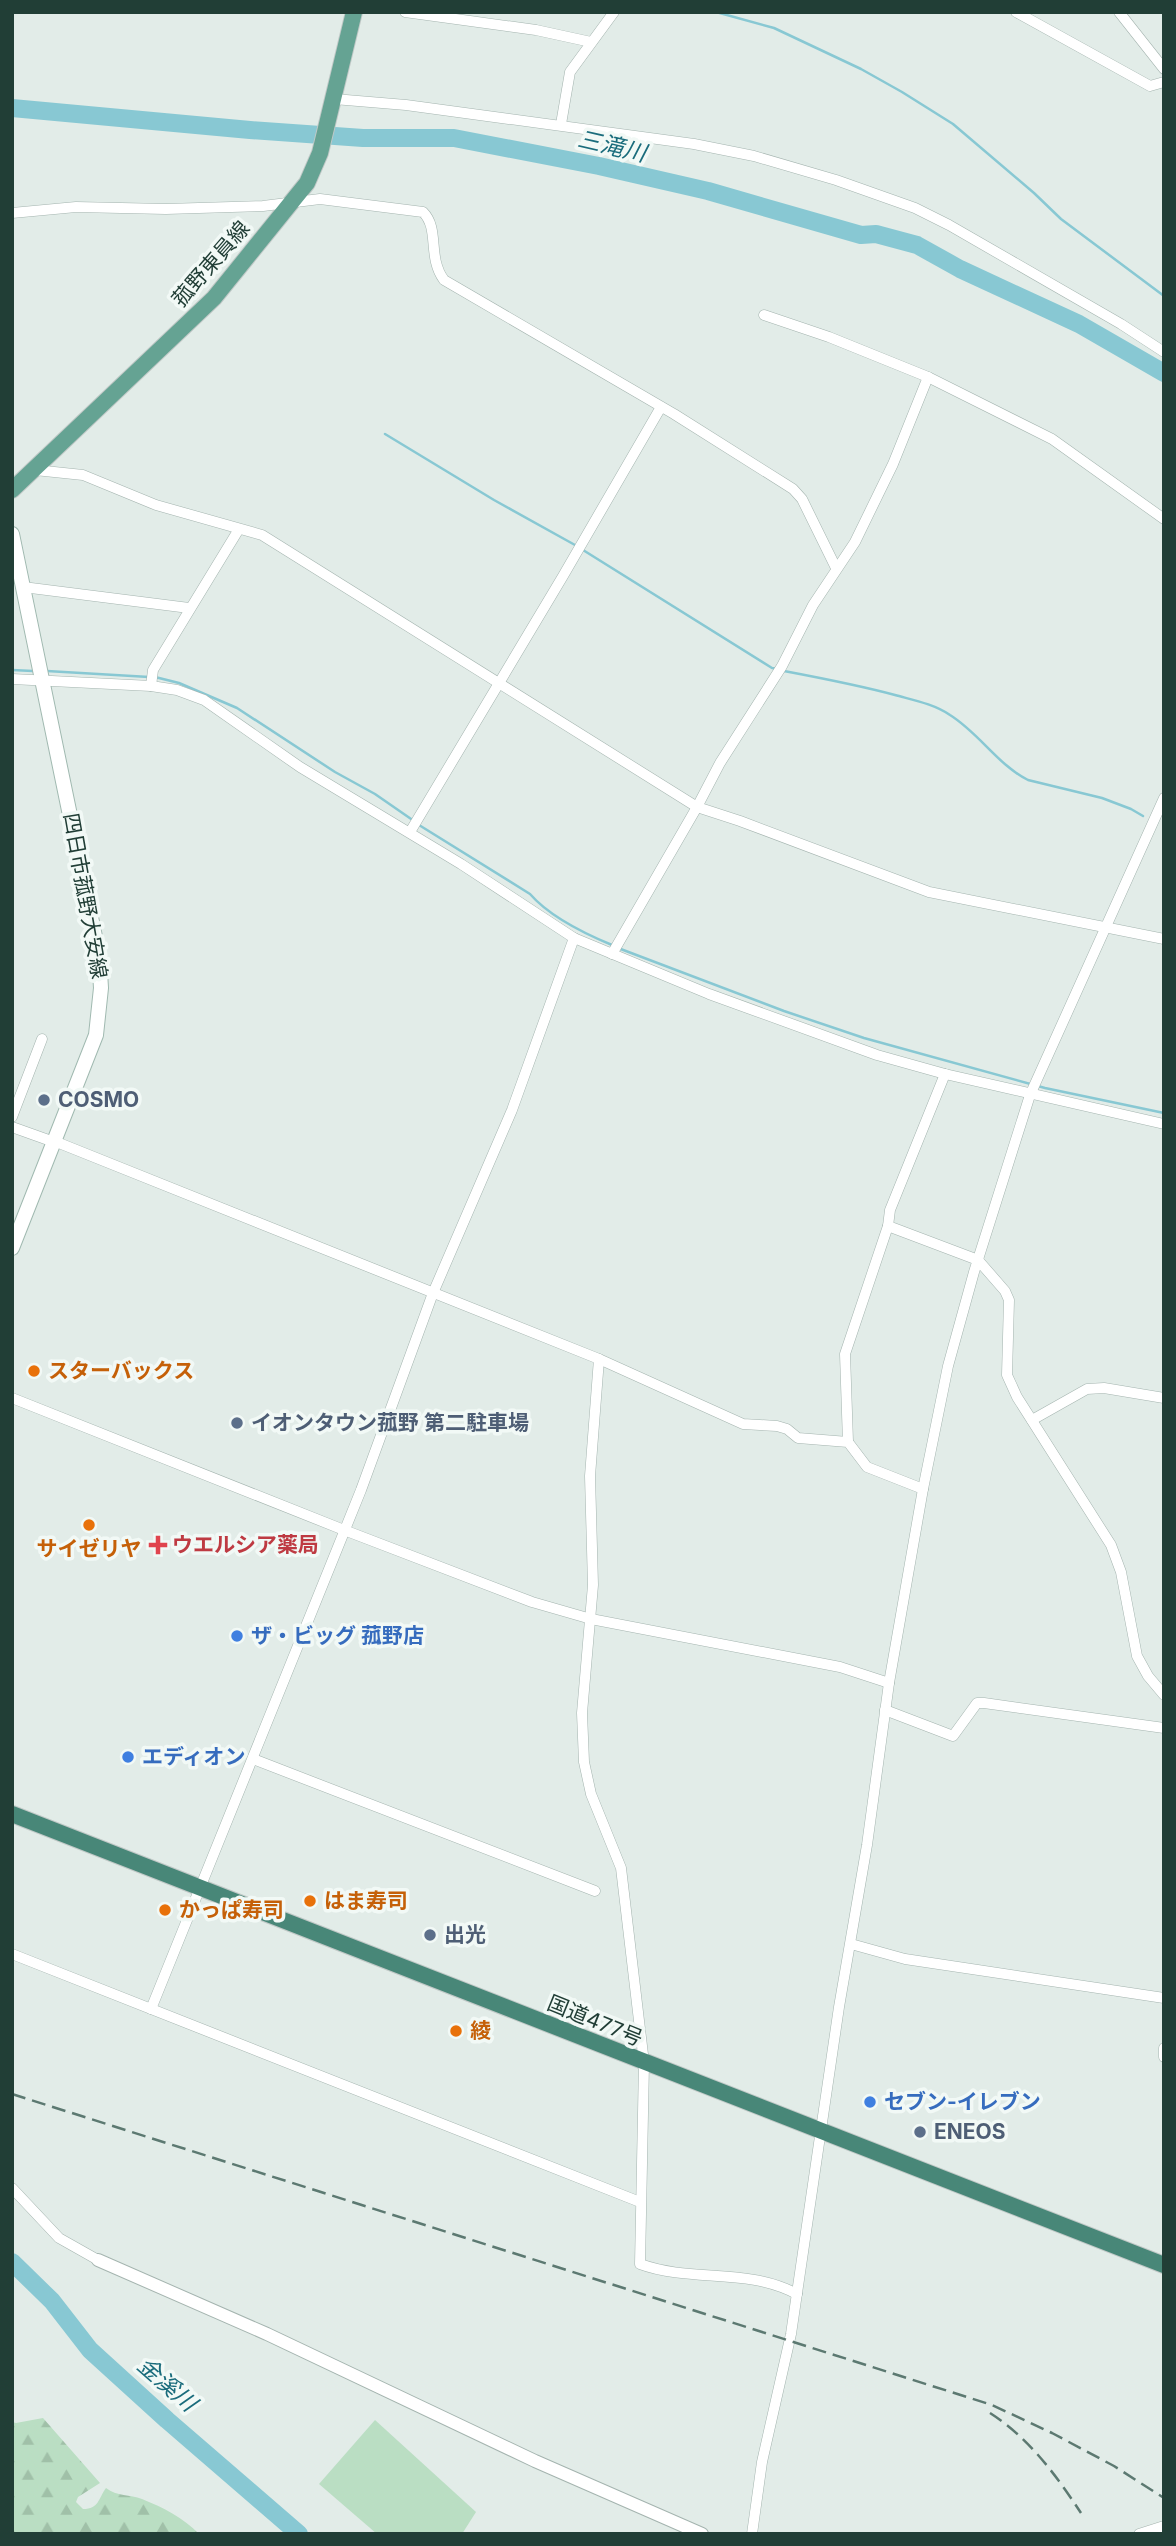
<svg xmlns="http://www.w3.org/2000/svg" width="1176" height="2546" font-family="Inter,'Noto Sans JP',sans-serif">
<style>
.green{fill:#badec3}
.forest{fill:url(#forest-firs)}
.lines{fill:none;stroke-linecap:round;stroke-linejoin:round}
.stream{stroke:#88c8d3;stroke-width:2.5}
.river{stroke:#88c8d3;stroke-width:18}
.minor-casing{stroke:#a4b4af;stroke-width:11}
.tertiary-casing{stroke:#a4b4af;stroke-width:14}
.secondary-casing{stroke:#a0b9b0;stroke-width:16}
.primary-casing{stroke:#c1c9c7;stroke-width:18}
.trunk-casing{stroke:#c1c9c7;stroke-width:18}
.minor{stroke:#fff;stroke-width:10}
.tertiary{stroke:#fff;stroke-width:12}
.secondary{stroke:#fff;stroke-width:14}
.primary{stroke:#65a393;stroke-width:16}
.trunk{stroke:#488778;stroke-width:16}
.rail{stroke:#5c7971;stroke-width:2.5;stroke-dasharray:14 7;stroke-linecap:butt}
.service-dot{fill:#5c6f8a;stroke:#f2f9f6;stroke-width:2.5}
.food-dot{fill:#e8710a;stroke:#f2f9f6;stroke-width:2.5}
.health-dot{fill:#e0444e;stroke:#f2f9f6;stroke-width:2.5}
.shop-dot{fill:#3f7fe0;stroke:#f2f9f6;stroke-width:2.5}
.labels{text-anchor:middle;stroke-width:7;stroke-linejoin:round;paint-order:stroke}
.street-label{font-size:21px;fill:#213e36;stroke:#f2f9f6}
.service-label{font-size:21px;font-weight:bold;fill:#4e5e75;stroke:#f2f9f6;text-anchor:start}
.food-label{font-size:21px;font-weight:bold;fill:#c56008;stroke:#f2f9f6;text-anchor:start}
.health-label{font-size:21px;font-weight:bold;fill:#be3a42;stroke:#f2f9f6;text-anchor:start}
.shop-label{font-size:21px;font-weight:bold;fill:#366cbe;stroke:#f2f9f6;text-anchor:start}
.water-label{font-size:23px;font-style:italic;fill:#1a6c7c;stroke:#f2f9f6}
</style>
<defs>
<pattern id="forest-firs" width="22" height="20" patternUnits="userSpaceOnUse" patternTransform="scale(1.75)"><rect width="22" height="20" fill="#badec3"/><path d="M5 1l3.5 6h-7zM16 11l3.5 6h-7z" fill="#a0c0a8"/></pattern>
</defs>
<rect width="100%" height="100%" fill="#e2ece8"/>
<!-- green -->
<polygon class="green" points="375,2420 476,2512 462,2534 377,2534 319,2484"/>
<!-- forest -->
<path class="forest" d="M43,2418L100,2483L78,2497L76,2502L83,2509C99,2509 98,2499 106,2488C117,2497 130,2494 142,2499C162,2507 184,2518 199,2534H12V2422L16,2423Z"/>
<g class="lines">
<!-- stream -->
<g class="stream">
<polyline points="716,12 774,28 861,69 902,92 953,124 1034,193 1061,219 1164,296"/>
<polyline points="385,434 494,500 575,545 772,668 778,669"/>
<polyline points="12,670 33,671"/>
<polyline points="47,671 149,677"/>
<path d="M784,671C821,678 858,685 895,695C913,700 934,704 950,715C979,733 998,765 1028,780L1102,798L1131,809L1143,816"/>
<polyline points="155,677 179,683 237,708 335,772 375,794 414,821"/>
<path d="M419,825L530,894C550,917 583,933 612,945"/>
<polyline points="618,948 784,1011 864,1038 1045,1088 1164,1113"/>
</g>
<!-- river -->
<g class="river">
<polyline points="12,108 250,130 363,138 454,138 599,166 708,191 861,235 876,234 917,245 960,269 1079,324 1164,373"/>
<polyline points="12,2262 52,2301 90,2350 167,2420 299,2534"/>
</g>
<defs>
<g id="minor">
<polyline points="405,12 536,30 591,42"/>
<polyline points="1016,12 1150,86 1164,82"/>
<polyline points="1119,12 1164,69"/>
<polyline points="334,99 406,105 694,144 754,156 836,180 915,208 949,225 1121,324 1164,352"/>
<polyline points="561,124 570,72 614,12"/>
<path d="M12,213L76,207L166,209L263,206L320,199L423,212C440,229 427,257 444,280L674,414L793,489L802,499L836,568"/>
<polyline points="764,315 829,337 928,377 1052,439 1164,519"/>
<polyline points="35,470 83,475 156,505 262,535 697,807 740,821 929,892 1164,939"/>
<polyline points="23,587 189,608"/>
<polyline points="12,679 151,686 177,690 204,700 300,767 461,864 574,938 709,994 877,1055 945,1074 1164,1124"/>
<polyline points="151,686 153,670 239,529"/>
<polyline points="410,832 563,576 661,407"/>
<polyline points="612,954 697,807 720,763 782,666 813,605 855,542 893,464 928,377"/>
<polyline points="945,1074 890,1210 888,1226 978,1260 1005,1291 1009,1300 1007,1375 1017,1397 1111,1545 1121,1572 1137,1656 1148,1676 1164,1695"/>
<polyline points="12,1117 42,1039"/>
<polyline points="12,1127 54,1142"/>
<polyline points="54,1141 599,1359 743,1424 777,1426 787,1429 798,1438 848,1442 867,1467 923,1489"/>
<path d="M599,1359L590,1476L593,1585L582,1713L584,1762L591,1794L621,1868L644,2063L640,2264C692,2283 746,2267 797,2294"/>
<polyline points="12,1398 344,1530 532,1602 591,1619 840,1667 889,1683"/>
<polyline points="1032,1420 1087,1389 1104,1388 1164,1398"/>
<polyline points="848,1442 845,1354 888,1226"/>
<polyline points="885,1710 953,1736 977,1703 984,1703 1164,1728"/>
<polyline points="253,1759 595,1891"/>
<polyline points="851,1944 905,1959 1164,1998"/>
<polyline points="12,1954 640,2202"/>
<polyline points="151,2009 361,1490 433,1293 512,1110 574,938"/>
<polyline points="1164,2048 1164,2057"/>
<polyline points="12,2188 59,2238 98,2260"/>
<polyline points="752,2534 762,2462 791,2334 839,2007 867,1845 889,1683 923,1489 948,1366 974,1272 1030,1095 1164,798"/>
<polyline points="1139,2534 1164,2526"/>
</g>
<polyline id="tertiary" points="98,2260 267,2334 535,2461 702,2534"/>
<polyline id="secondary" points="12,534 99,956 101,988 96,1035 12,1248"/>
<polyline id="primary" points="12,490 214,298 307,183 320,153 354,12"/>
<polyline id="trunk" points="12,1814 1164,2265"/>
</defs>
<!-- minor casing -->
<use href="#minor" class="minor-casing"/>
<!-- tertiary casing -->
<use href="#tertiary" class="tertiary-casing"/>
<!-- secondary casing -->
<use href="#secondary" class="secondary-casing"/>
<!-- primary casing -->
<use href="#primary" class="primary-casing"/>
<!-- trunk casing -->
<use href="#trunk" class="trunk-casing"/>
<!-- minor -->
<use href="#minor" class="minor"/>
<!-- tertiary -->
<use href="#tertiary" class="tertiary"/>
<!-- secondary -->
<use href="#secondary" class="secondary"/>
<!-- primary -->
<use href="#primary" class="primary"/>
<!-- trunk -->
<use href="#trunk" class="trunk"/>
<!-- rail -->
<g class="rail">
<polyline points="12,2094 992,2405 1052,2433 1114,2466 1164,2498"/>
<path d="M990,2413C1029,2438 1056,2475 1081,2513"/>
</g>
</g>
<!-- markers -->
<g class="service-dot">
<circle cx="44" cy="1100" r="7"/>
<circle cx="237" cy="1423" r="7"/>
<circle cx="430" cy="1935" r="7"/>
<circle cx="920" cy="2132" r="7"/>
</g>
<g class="food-dot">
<circle cx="34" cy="1371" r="7"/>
<circle cx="89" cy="1525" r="7"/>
<circle cx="310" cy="1901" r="7"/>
<circle cx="165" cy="1910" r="7"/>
<circle cx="456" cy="2031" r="7"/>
</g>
<path class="health-dot" d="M154.5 1534.5h7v7h7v7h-7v7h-7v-7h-7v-7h7z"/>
<g class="shop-dot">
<circle cx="237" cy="1636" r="7"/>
<circle cx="128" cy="1757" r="7"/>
<circle cx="870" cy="2102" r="7"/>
</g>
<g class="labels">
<!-- street labels -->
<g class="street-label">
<text transform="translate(211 264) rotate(-49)" y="7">菰野東員線</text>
<text transform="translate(85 896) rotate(80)" y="7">四日市菰野大安線</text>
<text transform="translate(595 2021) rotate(22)" y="7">国道477号</text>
</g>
<!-- service labels -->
<g class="service-label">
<text x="58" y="1107">COSMO</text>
<text x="251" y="1430">イオンタウン菰野 第二駐車場</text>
<text x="444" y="1942">出光</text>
<text x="934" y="2139">ENEOS</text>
</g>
<!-- food labels -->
<g class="food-label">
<text x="48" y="1378">スターバックス</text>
<text x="89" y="1556" text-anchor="middle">サイゼリヤ</text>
<text x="324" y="1908">はま寿司</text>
<text x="179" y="1917">かっぱ寿司</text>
<text x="470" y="2038">綾</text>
</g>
<!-- health labels -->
<g class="health-label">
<text x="172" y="1552">ウエルシア薬局</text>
</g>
<!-- shop labels -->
<g class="shop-label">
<text x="251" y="1643">ザ・ビッグ 菰野店</text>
<text x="142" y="1764">エディオン</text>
<text x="884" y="2109">セブン-イレブン</text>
</g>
<!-- water labels -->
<g class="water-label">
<text transform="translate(612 146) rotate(13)" y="8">三滝川</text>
<text transform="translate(167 2384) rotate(41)" y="8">金溪川</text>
</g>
</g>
<!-- border -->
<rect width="1176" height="2546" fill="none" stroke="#213e36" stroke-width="28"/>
</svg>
